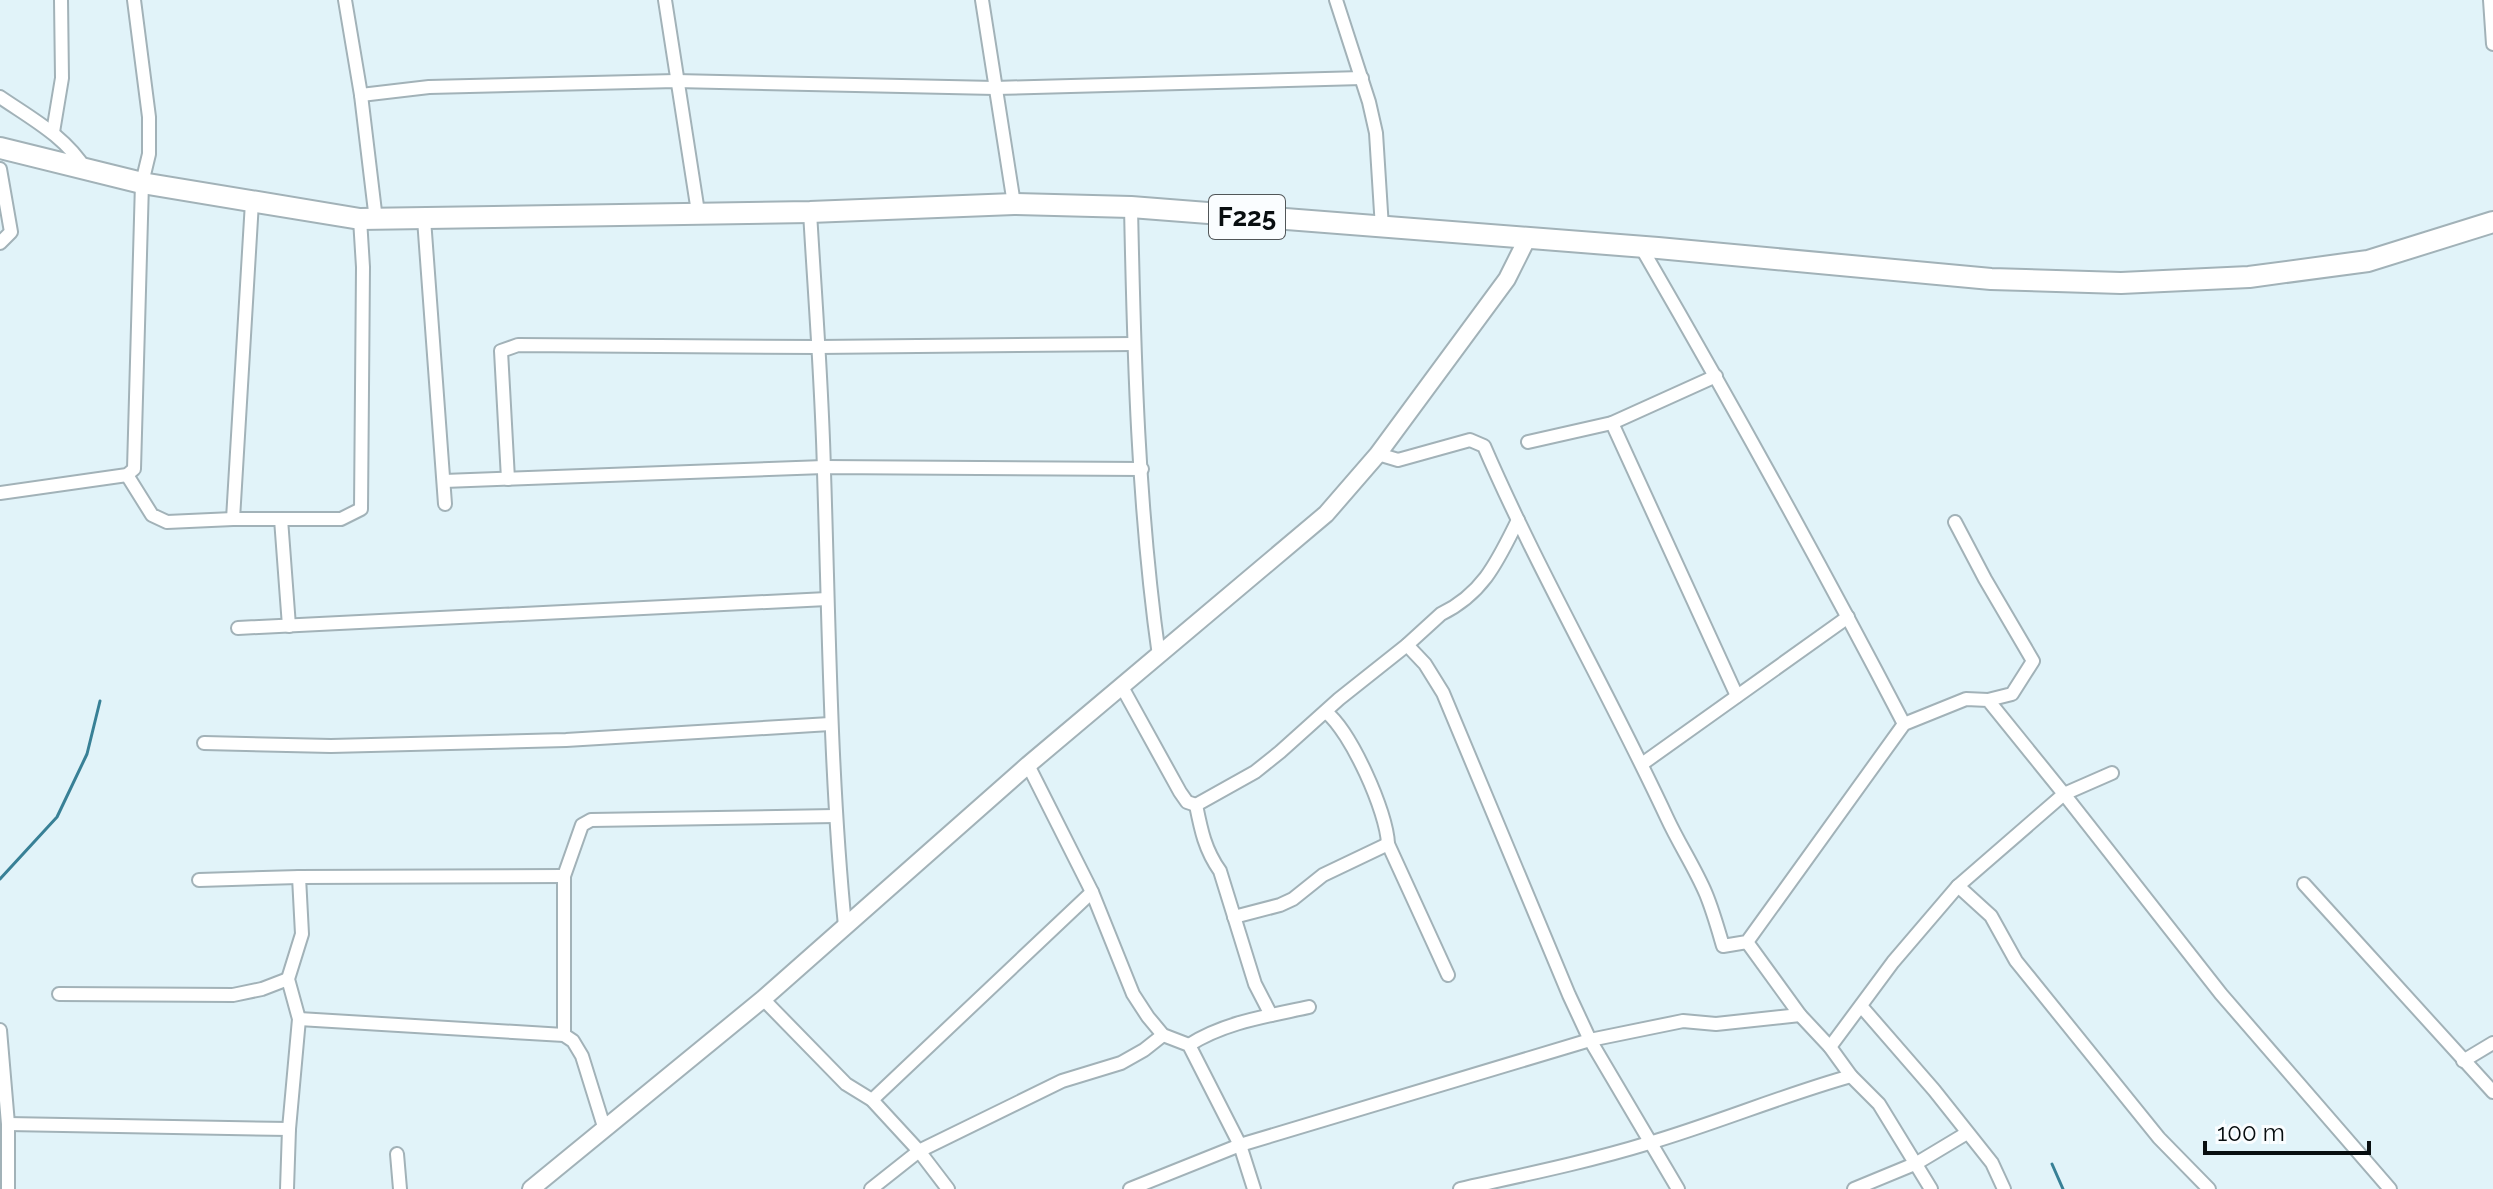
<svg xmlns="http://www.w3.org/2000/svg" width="2493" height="1189" font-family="Raleway,sans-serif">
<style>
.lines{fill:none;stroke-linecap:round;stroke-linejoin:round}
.stream{stroke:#388096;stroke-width:3}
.minor-casing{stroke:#a2b2b8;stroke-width:16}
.tertiary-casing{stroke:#a2b2b8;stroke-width:20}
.primary-casing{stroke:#a2b2b8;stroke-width:24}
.minor{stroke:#fff;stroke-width:12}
.tertiary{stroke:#fff;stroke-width:16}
.primary{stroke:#fff;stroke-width:20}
.labels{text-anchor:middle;stroke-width:6;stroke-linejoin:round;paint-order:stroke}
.shield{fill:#fafdff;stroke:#515658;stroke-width:2}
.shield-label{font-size:26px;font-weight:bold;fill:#080e10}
</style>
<rect width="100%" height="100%" fill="#e1f3f9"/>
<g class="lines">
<!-- stream -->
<g class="stream">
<polyline points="0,879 57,817 87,754 100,701"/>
<polyline points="2052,1164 2063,1189"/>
</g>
<defs>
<g id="minor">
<polyline points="345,0 361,95 376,220"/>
<polyline points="665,0 698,212"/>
<polyline points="982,0 1014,204"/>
<polyline points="1336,0 1369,102 1376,133 1382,228"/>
<polyline points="2490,0 2493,44"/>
<polyline points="361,95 429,87 676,81 995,88 1362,78"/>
<path d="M0,97C32,119 65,136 86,170"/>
<polyline points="53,132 62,78 61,0"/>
<polyline points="0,169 11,232 0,243"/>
<path d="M1131,207C1134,357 1138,508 1159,656"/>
<path d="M810,212C815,298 822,385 824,472C829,624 830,775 845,926"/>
<polyline points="424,219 445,504"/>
<path d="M1641,247C1732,404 1820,563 1904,724"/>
<polyline points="1612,423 1737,696"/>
<polyline points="1528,442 1612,423 1716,376"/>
<path d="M1378,454L1398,460L1470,440L1484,446C1539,573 1609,693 1667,818C1679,844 1695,868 1706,894C1713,911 1718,929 1723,946L1747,942L1904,724L1966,699L1988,700L2064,794L2221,994L2390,1189"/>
<polyline points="127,475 152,515 167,522 233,519 341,519 361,509 363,267 360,219"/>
<polyline points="508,479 501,351 518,345 818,347 1134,344"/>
<polyline points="444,481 824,467 1142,469"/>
<polyline points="0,493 127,475 134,469 142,183 149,154 149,117 134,0"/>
<polyline points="233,519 252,202"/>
<polyline points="281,519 289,626"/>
<polyline points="1955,522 1985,579 2033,661 2012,694 1988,700"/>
<polyline points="238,628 827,599"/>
<polyline points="1407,645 1425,664 1443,693 1569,995 1590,1040 1678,1189"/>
<polyline points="1122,687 1180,792 1187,802 1196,805"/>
<path d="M1326,712C1351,732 1387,812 1388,844L1448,975"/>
<polyline points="204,743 331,746 566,740 830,724"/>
<polyline points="1642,764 1848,617"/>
<polyline points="1028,765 1092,892 1133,994 1148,1017 1163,1035 1189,1045 1240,1145 1254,1189"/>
<path d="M1196,805L1255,772L1280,752L1339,699L1407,645L1441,614C1484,593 1498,560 1518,520"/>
<path d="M1196,805C1201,830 1205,850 1220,871L1255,984L1271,1015"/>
<polyline points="199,880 299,877 564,876"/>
<polyline points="2304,884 2493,1092"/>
<polyline points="1958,886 1991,916 2016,961 2159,1138 2209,1189"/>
<polyline points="1234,917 1280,905 1293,899 1323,875 1388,844"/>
<polyline points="1747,942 1800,1015 1830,1047 1851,1076 1879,1104 1931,1189"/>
<polyline points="59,994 233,995 262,989 288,979"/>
<polyline points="763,999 846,1084 872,1100 919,1151 948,1189"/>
<polyline points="1861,1006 1934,1090 1992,1163 2004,1189"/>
<polyline points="299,1019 564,1035 573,1041 582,1056 605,1130"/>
<polyline points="0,1030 8,1124 8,1189"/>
<polyline points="564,1035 564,876 582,825 591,820 835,816"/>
<path d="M1189,1045C1225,1022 1268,1016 1309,1007"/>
<polyline points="1830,1047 1893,962 1958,886 2064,794 2112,773"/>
<polyline points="2463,1061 2493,1043"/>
<polyline points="872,1100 1092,892"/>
<polyline points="8,1124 289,1129"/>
<polyline points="397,1154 400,1189"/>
<polyline points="287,1189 289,1129 299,1019 288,979 302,934 299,877"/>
<polyline points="871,1189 919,1151 1062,1081 1121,1063 1144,1050 1163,1035"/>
<polyline points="1130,1189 1240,1145 1590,1040 1683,1021 1716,1024 1800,1015"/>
<path d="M1460,1189C1523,1175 1587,1162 1649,1143C1717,1123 1783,1095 1851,1076"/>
<polyline points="1854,1189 1917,1163 1967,1133"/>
</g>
<polyline id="tertiary" points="531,1189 763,999 1028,765 1326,514 1378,454 1507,279 1528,237"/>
<polyline id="primary" points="0,148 142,183 360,219 810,212 1014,204 1131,207 1658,248 1991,279 2121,283 2249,277 2368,261 2493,222"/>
</defs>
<!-- minor casing -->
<use href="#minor" class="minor-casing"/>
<!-- tertiary casing -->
<use href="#tertiary" class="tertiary-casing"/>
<!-- primary casing -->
<use href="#primary" class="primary-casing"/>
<!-- minor -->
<use href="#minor" class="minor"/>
<!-- tertiary -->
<use href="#tertiary" class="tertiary"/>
<!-- primary -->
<use href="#primary" class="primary"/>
</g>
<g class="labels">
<!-- shield labels -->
<rect class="shield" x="1209" y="195" width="76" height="44" rx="6"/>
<g class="shield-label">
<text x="1247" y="226">F225</text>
</g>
</g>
<!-- scale -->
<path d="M2205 1141v12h164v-12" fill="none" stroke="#080e10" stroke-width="4"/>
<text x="2217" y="1141" font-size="24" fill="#080e10" stroke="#fafdff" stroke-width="6" paint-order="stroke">100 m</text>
</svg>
